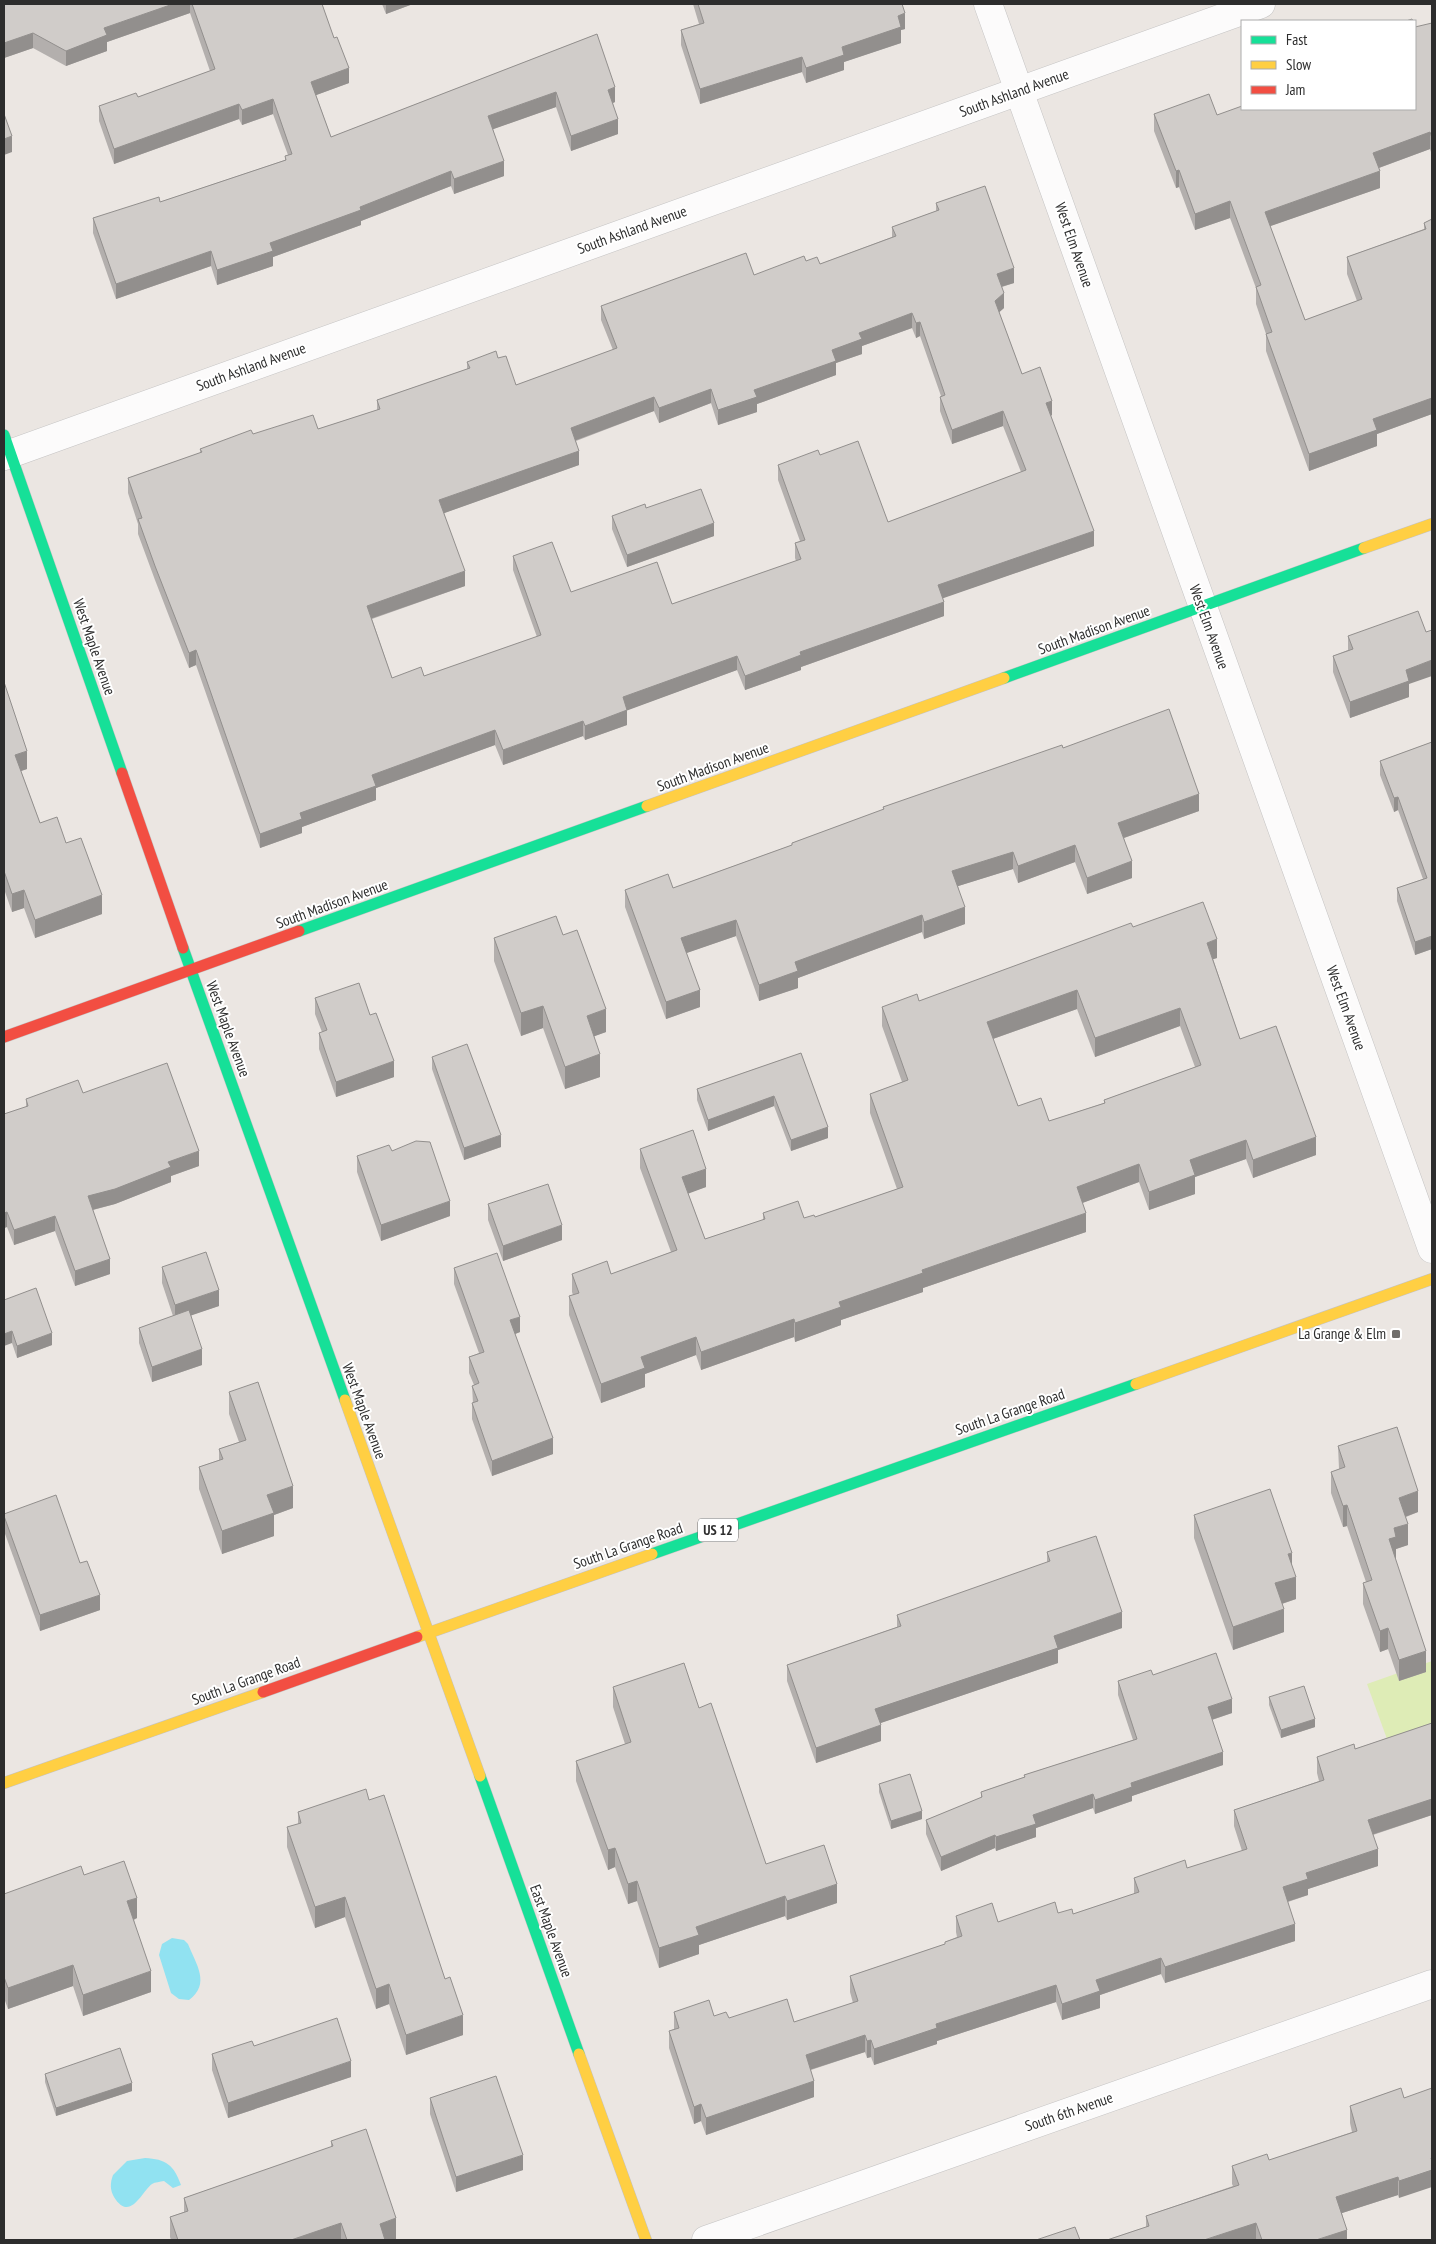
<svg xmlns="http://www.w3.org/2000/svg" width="1436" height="2244" font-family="'PT Sans Narrow',sans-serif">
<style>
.pitch{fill:#deecb6}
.water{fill:#91e2f1}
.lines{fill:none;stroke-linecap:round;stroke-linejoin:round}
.street-casing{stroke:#c4c3c3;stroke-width:29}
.fast-casing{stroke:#c4c3c3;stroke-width:12}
.slow-casing{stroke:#c4c3c3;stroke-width:12}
.jam-casing{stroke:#c4c3c3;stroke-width:12}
.street{stroke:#fcfbfb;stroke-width:28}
.fast{stroke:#16e098;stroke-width:11}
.slow{stroke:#ffcf43;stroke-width:11}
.jam{stroke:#f24e42;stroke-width:11}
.wall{fill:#b3afad;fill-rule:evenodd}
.shaded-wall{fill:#928f8d}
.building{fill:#d0ccc9;stroke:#928f8d;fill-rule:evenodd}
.poi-dot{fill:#706e6c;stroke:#fff;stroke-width:2}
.labels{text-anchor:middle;stroke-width:4;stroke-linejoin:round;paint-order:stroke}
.shield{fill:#fff;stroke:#6c6c6c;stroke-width:1}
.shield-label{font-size:14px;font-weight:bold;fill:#2d2d2d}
.street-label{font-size:15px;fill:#2d2d2d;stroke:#fff}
.poi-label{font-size:15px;fill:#2d2d2d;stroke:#fff;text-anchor:end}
</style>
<rect width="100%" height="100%" fill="#ebe6e2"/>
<!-- pitch -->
<polygon class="pitch" points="1432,1661 1432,1723 1387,1739 1367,1684"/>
<!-- water -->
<g class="water">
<path d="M172,1938L184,1940L188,1944C196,1964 211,1984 189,2000L179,1999L171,1993L159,1955L162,1944Z"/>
<path d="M145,2158C166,2159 174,2165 181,2185L173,2188L164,2181C160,2182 155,2182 152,2184C142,2191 130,2223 114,2197C110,2190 110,2183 113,2175L127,2161Z"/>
</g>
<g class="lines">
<defs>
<g id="street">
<polyline points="988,4 1432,1249"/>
<polyline points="4,456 1261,4"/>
<polyline points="706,2240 1432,1984"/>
</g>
<g id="fast">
<polyline points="4,435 122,773"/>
<polyline points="1004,678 1364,548"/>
<polyline points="299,931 647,806"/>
<polyline points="183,948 345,1400"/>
<polyline points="652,1554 1136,1384"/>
<polyline points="480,1776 579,2054"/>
</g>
<g id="slow">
<polyline points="1364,548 1432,524"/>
<polyline points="647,806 1004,678"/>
<polyline points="1136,1384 1432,1279"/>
<polyline points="345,1400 480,1776"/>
<polyline points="417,1637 652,1554"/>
<polyline points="4,1783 263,1692"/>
<polyline points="579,2054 646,2240"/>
</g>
<g id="jam">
<polyline points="122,773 183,948"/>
<polyline points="4,1037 299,931"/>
<polyline points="263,1692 417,1637"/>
</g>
</defs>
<!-- street casing -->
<use href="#street" class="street-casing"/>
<!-- fast casing -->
<use href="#fast" class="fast-casing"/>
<!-- slow casing -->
<use href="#slow" class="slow-casing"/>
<!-- jam casing -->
<use href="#jam" class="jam-casing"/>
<!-- street -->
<use href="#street" class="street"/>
<!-- fast -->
<use href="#fast" class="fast"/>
<!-- slow -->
<use href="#slow" class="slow"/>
<!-- jam -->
<use href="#jam" class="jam"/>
</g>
<!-- wall -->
<g class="wall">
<polygon points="4,4 322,4 349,83 316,95 331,137 597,34 615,102 613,103 618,134 571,151 556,107 493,129 504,176 454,194 451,186 361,221 361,225 273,257 273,266 217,285 211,266 116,299 93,233 93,218 160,202 285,160 285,156 288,155 273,114 242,125 239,119 114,164 99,121 99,106 138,97 210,71 190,13 107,42 107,51 66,66 33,48 4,58"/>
<polygon points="382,4 413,4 386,14"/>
<polygon points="693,4 902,4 905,29 901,30 901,43 844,62 844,70 806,83 802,72 700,104 681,45 681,30 699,24"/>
<polygon points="1432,23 1432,155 1430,149 1379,168 1380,188 1270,226 1305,320 1357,301 1347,274 1347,257 1424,229 1424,223 1432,219 1432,414 1377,434 1377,446 1309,471 1266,351 1266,334 1256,304 1256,288 1230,218 1195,230 1179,187 1176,188 1154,131 1154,114 1217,115 1415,109"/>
<path d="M936,203L1014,283L1002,287L1004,308L999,312L1022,374L1052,415L1051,416L1094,546L942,598L944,616L801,667V670L745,690L737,670L627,710V725L585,740L583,736L503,765L495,745L376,788V800L302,827V833L260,848L196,665L189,668L155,580L138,534V524L128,493V478L200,453V449L253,434L318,429L377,410V400L467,369V362L498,358L516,385L613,350L601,320V306L754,275L806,261L820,264L892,237V227L936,211ZM912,328L916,338L920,336L941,396L940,397V411L952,444L1003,426L1021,472L888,522L820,455L778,465V480L800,541L795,543V558L796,561L672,604L571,592L513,556V570L537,637L424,676L392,678L372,619L465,586L444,513L579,465L576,441L654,411L659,423L711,403L718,425L757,412V404L836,375V363L862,354V346Z"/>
<polygon points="646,508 714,536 627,567 612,529 612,516"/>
<polygon points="1426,632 1409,684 1409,697 1350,718 1333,672 1333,656 1348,650 1348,636"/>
<polygon points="4,682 27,769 21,771 40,823 66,843 102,914 35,938 24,908 12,912 4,889"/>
<polygon points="1432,742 1432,949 1415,955 1397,901 1397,888 1423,879 1398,810 1394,812 1380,775 1380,761"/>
<polygon points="1063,748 1199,811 1124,838 1132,878 1087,894 1075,862 1018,883 1013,869 958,886 965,924 924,939 922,932 798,978 798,988 759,1001 736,936 686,953 700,1007 666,1019 625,907 625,890 673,888 792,845 792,843 883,810 883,807"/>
<path d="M1133,927L1217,958L1213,959L1240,1039L1316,1155L1253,1178L1246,1159L1195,1177V1194L1149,1210L1139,1182L1082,1203L1086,1232L923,1288V1292L841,1320V1325L795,1342L794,1337L701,1370L696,1355L645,1374V1387L601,1403L569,1315V1296L573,1295L572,1292V1274H611L671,1252L640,1168V1149L706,1187L688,1193L705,1239L763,1220V1213L804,1218L815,1217L897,1189L870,1113V1094L902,1082L882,1026V1007L919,1001ZM1077,1009L1095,1057L1180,1026L1195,1067L1104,1100V1103L1049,1121L1018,1106L993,1039Z"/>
<polygon points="563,935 606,1032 594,1036 600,1077 565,1089 543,1028 521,1036 494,961 494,938"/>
<polygon points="315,998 394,1077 336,1097 319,1049 319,1033 322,1032 315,1014"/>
<polygon points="801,1053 828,1138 791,1151 774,1106 708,1131 697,1100 697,1089"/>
<polygon points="432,1057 501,1147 464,1160 432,1069"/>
<polygon points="83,1093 199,1166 171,1176 171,1182 115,1204 93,1210 110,1274 75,1286 55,1231 14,1245 7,1227 4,1228 4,1114 26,1107 26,1099"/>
<polygon points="392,1151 450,1216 381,1241 357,1172 357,1156"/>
<polygon points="488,1204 562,1240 503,1261 488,1220"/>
<polygon points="162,1267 219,1306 191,1315 202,1365 152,1382 139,1343 139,1328 173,1316 162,1283"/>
<polygon points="454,1268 520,1332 515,1334 553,1454 492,1476 472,1419 472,1403 473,1403 472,1386 474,1385 469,1373 469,1357 479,1353 454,1284"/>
<polygon points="4,1300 52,1345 17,1358 12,1343"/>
<polygon points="229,1392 293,1508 274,1515 274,1536 222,1554 199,1489 199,1467 219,1460 219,1449 239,1442 229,1414"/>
<polygon points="1338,1446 1418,1512 1406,1517 1408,1545 1396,1549 1396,1558 1395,1558 1426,1672 1399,1681 1388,1649 1380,1652 1363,1604 1363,1583 1366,1582 1347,1526 1343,1527 1331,1493 1331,1472 1339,1469"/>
<polygon points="4,1514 80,1563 100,1610 40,1631 4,1531"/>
<polygon points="1194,1515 1292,1566 1296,1599 1282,1604 1284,1632 1233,1650 1194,1538"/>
<polygon points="1047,1552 1122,1628 1058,1650 1058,1663 880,1723 881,1741 816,1763 787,1681 787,1665 897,1627 897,1615 1047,1563"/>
<polygon points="1153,1675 1232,1713 1212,1720 1223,1765 1132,1796 1132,1801 1095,1814 1093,1808 1036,1828 1036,1837 996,1851 995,1848 941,1871 926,1834 926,1820 981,1798 981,1792 1024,1777 1024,1775 1133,1740 1118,1695 1118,1681"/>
<polygon points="613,1687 699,1708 766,1864 837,1903 787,1920 785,1916 699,1945 699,1954 659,1968 637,1901 628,1904 615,1867 608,1870 576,1781 576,1761 625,1744 613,1707"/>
<polygon points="1269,1697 1315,1727 1281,1738 1269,1705"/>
<polygon points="1432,1723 1432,1815 1373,1835 1378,1866 1308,1889 1308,1895 1288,1902 1295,1941 1165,1983 1161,1974 1100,1995 1100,2008 1062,2020 1056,2002 937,2041 937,2044 874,2065 871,2057 867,2058 865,2052 811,2070 814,2097 706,2135 701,2121 694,2124 669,2048 669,2031 674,2029 674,2012 729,2018 794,2022 853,2003 850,1992 850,1976 945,1944 945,1942 957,1937 956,1932 956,1916 998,1922 1058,1913 1073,1914 1134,1894 1134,1878 1187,1868 1242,1851 1234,1826 1234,1810 1319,1781 1317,1773 1317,1757 1355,1749"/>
<polygon points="879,1784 922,1819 891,1829 879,1792"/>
<polygon points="369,1800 463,2035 406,2055 389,2004 376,2009 345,1917 315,1928 287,1847 287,1827 298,1824 298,1812"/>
<polygon points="84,1875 137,1918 134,1920 151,1992 83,2016 73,1986 8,2009 4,1998 4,1894"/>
<polygon points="254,2046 351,2077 228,2118 212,2070 212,2054"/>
<polygon points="45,2074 132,2091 56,2116 45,2082"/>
<polygon points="1401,2088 1399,2198 1398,2195 1342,2213 1347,2240 1107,2240 1146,2227 1146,2216 1233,2186 1232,2184 1232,2166 1269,2160 1352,2132 1350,2123 1350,2106"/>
<polygon points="430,2098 523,2170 456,2192 430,2114"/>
<polygon points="331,2141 396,2239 391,2240 171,2240 170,2237 170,2217 184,2212 184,2198 331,2147"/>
</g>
<!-- shaded-wall -->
<g class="shaded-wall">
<polygon points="173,4 190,4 190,13 107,42 107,51 66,66 66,51 104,28"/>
<polygon points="386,4 413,4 386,14"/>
<polygon points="905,13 905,29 901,30 901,43 844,62 844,70 806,83 806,68 898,16"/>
<polygon points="33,33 33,48 4,58 4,43"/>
<polygon points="802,57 802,72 700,104 700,89"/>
<polygon points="349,68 349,83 311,97 311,82"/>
<polygon points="615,87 615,102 608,105 608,90"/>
<polygon points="556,92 556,107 488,131 488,116"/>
<polygon points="273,99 273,114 242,125 242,110"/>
<polygon points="239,104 239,119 114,164 114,149"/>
<polygon points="618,119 618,134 571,151 571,136"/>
<polygon points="1430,132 1430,149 1373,170 1373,153"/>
<polygon points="12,136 12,152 4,155 4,139"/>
<polygon points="504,161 504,176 454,194 454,179"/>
<polygon points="1179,170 1179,187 1176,188 1176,171"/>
<polygon points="451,171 451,186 361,221 361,225 273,257 273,266 217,285 217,270 270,243 360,207"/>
<polygon points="1380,171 1380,188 1265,228 1265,212"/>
<polygon points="1230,201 1230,218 1195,230 1195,214"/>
<polygon points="211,251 211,266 116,299 116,284"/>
<polygon points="1014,268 1014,283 997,288 997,274"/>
<polygon points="1004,293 1004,308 995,316 995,301"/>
<polygon points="912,313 912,328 862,346 862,354 836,363 836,375 757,404 757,412 718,425 718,410 754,390 832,350 859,333"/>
<polygon points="920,322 920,336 916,338 916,323"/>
<polygon points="711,389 711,403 659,423 659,408"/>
<polygon points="654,397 654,411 571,442 571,428"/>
<polygon points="1432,398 1432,414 1377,434 1377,446 1309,471 1309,454 1373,419"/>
<polygon points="1052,401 1052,415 1046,417 1046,403"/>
<polygon points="1003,411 1003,426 952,444 952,430"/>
<polygon points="579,451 579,465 439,515 439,500"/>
<polygon points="714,523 714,536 627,567 627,555"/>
<polygon points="1094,531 1094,546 938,600 938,585"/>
<polygon points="465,571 465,586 367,620 367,606"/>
<polygon points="944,602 944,616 801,667 801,670 745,690 745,676 800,652"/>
<polygon points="196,650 196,665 189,668 189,653"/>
<polygon points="737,656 737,670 623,712 623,697"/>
<polygon points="1432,660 1432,676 1409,684 1409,697 1350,718 1350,702 1406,670"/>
<polygon points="627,710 627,725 585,740 585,726"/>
<polygon points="583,721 583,736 503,765 503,750"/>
<polygon points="495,730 495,745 376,788 376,800 302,827 302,833 260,848 260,834 372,775"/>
<polygon points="27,751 27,769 15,773 15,755"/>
<polygon points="1199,794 1199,811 1118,840 1118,823"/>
<polygon points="1398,797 1398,810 1394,812 1394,798"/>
<polygon points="1075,845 1075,862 1018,883 1018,866"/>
<polygon points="1013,852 1013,869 952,888 952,871"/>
<polygon points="1132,861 1132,878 1087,894 1087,878"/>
<polygon points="24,890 24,908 12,912 12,894"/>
<polygon points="102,895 102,914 35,938 35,920"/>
<polygon points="965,907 965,924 924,939 924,922"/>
<polygon points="922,915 922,932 798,978 798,988 759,1001 759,985 795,962"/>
<polygon points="736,920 736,936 681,955 681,938"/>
<polygon points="1432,936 1432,949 1415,955 1415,942"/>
<polygon points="1217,939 1217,958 1207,961 1207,943"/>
<polygon points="700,990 700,1007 666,1019 666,1002"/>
<polygon points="1077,990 1077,1009 987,1041 987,1022"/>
<polygon points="543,1006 543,1028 521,1036 521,1013"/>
<polygon points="1180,1008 1180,1026 1095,1057 1095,1038"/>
<polygon points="606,1009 606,1032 587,1039 587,1016"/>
<polygon points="600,1054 600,1077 565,1089 565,1067"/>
<polygon points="394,1061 394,1077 336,1097 336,1082"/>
<polygon points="774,1096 774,1106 708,1131 708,1120"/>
<polygon points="828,1127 828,1138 791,1151 791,1140"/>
<polygon points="501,1135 501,1147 464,1160 464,1148"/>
<polygon points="1316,1137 1316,1155 1253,1178 1253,1160"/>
<polygon points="1246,1140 1246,1159 1195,1177 1195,1194 1149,1210 1149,1192 1190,1160"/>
<polygon points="199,1151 199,1166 171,1176 171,1182 115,1204 88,1211 88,1196 168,1162"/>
<polygon points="1139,1164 1139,1182 1077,1205 1077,1187"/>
<polygon points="706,1169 706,1187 682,1196 682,1177"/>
<polygon points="450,1201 450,1216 381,1241 381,1225"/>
<polygon points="7,1212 7,1227 4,1228 4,1213"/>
<polygon points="1086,1213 1086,1232 923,1288 923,1292 841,1320 841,1325 795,1342 795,1323 839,1302 922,1270"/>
<polygon points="55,1216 55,1231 14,1245 14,1230"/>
<polygon points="562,1225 562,1240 503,1261 503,1246"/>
<polygon points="110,1259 110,1274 75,1286 75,1271"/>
<polygon points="219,1290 219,1306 175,1321 175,1305"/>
<polygon points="520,1317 520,1332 510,1336 510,1320"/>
<polygon points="794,1319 794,1337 701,1370 701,1352"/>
<polygon points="12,1331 12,1343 4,1346 4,1334"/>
<polygon points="52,1333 52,1345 17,1358 17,1346"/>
<polygon points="696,1337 696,1355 645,1374 645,1387 601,1403 601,1384 641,1357"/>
<polygon points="202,1349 202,1365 152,1382 152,1367"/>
<polygon points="553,1438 553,1454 492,1476 492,1461"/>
<polygon points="293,1486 293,1508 274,1515 274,1536 222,1554 222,1531 267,1495"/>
<polygon points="1418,1491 1418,1512 1399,1519 1399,1498"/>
<polygon points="1347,1505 1347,1526 1343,1527 1343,1506"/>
<polygon points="1408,1524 1408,1545 1396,1549 1396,1558 1389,1561 1389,1539 1394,1528"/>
<polygon points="1292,1553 1292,1576 1288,1554"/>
<polygon points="1296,1577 1296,1599 1275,1606 1275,1583"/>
<polygon points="100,1595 100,1610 40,1631 40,1615"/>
<polygon points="1284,1609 1284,1632 1233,1650 1233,1627"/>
<polygon points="1122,1612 1122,1628 1058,1650 1058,1663 875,1725 875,1709 1054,1636"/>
<polygon points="1388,1628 1388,1649 1380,1652 1380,1631"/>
<polygon points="1426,1651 1426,1672 1399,1681 1399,1660"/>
<polygon points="1232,1699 1232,1713 1208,1721 1208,1707"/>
<polygon points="1315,1719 1315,1727 1281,1738 1281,1730"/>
<polygon points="881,1725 881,1741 816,1763 816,1748"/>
<polygon points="1223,1752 1223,1765 1132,1796 1132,1801 1095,1814 1095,1800 1131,1783"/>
<polygon points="1093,1794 1093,1808 1036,1828 1036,1837 996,1851 996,1837 1033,1815"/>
<polygon points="1432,1799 1432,1815 1368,1836 1368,1820"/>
<polygon points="922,1811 922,1819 891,1829 891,1821"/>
<polygon points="995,1835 995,1848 941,1871 941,1857"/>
<polygon points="615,1848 615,1867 608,1870 608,1850"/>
<polygon points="1378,1849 1378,1866 1308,1889 1308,1895 1283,1903 1283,1887 1306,1873"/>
<polygon points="637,1881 637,1901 628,1904 628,1884"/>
<polygon points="837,1884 837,1903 787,1920 787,1901"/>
<polygon points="785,1896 785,1916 699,1945 699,1954 659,1968 659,1948 696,1927"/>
<polygon points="345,1897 345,1917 315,1928 315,1907"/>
<polygon points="137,1898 137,1918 127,1922 127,1901"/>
<polygon points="1295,1924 1295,1941 1165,1983 1165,1967"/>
<polygon points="1161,1958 1161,1974 1100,1995 1100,2008 1062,2020 1062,2004 1096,1980"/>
<polygon points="73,1965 73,1986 8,2009 8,1988"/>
<polygon points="151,1971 151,1992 83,2016 83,1995"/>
<polygon points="389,1984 389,2004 376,2009 376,1989"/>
<polygon points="1056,1985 1056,2002 937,2041 937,2044 874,2065 874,2049 936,2024"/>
<polygon points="463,2015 463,2035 406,2055 406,2035"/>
<polygon points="865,2035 865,2052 806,2071 806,2055"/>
<polygon points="871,2040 871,2057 867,2058 867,2041"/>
<polygon points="351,2061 351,2077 228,2118 228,2103"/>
<polygon points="814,2081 814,2097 706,2135 706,2118"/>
<polygon points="132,2083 132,2091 56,2116 56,2108"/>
<polygon points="701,2104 701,2121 694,2124 694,2107"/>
<polygon points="523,2155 523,2170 456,2192 456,2177"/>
<polygon points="1432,2157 1432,2187 1399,2198 1399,2181"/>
<polygon points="1398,2177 1398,2195 1336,2215 1336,2197"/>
<polygon points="396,2218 396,2239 391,2240 380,2240 380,2224"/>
<polygon points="341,2223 341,2240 291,2240"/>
<polygon points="1256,2223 1256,2240 1204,2240"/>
<polygon points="1347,2230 1347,2240 1316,2240"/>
</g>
<!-- building -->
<g class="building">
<polygon points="4,4 173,4 104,28 107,35 66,51 33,33 4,43"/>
<polygon points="192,4 322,4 334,38 337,37 349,68 311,82 331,137 597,34 615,87 608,90 618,119 571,136 556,92 488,116 504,161 454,179 451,171 360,207 361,210 270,243 273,251 217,270 211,251 116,284 93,218 159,197 160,202 286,160 285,156 292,154 273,99 242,110 239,104 114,149 99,106 136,93 138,97 215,69"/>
<polygon points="698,4 902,4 905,13 898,16 901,27 842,47 844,55 806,68 802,57 700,89 681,30 704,23"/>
<polygon points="1412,19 1413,21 1406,21"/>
<polygon points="1432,23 1432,138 1430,132 1373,153 1380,171 1265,212 1305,320 1362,299 1347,257 1426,229 1424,223 1432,219 1432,398 1373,419 1377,430 1309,454 1266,334 1272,332 1256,287 1261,285 1230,201 1195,214 1179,170 1176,171 1154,114 1209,94 1217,115 1242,106 1242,109 1415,109 1415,27"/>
<polygon points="4,114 12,136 4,139"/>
<path d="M985,186L1014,268L997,274L1004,293L995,301L1022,374L1040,367L1052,401L1046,403L1094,531L938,585L944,602L800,652L801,655L745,676L737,656L623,697L627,710L585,726L583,721L503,750L495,730L372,775L376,786L300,813L302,819L260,834L196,650L189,653L155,566L138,519L142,518L128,478L202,452L200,449L251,430L253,434L313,415L318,429L380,409L377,400L470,368L467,362L496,351L498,358L506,356L516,385L617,348L601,306L746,253L754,275L804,256L806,261L817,257L820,264L896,236L892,227L939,210L936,203ZM912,313L916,323L920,322L945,395L940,397L952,430L1003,411L1026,470L888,522L858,441L820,455L818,450L778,465L805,540L795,543L801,559L672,604L657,562L571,592L552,542L513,556L541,635L424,676L421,667L392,678L367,606L465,571L439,500L579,451L571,428L654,397L659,408L711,389L718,410L757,397L754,390L836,361L832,350L862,339L859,333Z"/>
<polygon points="701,489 714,523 627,555 612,516 645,504 646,508"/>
<polygon points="1418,611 1426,632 1432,630 1432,660 1406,670 1409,681 1350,702 1333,656 1353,649 1348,636"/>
<polygon points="4,682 27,751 15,755 40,823 57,817 66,843 81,838 102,895 35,920 24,890 12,894 4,871"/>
<polygon points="1169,709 1199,794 1118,823 1132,861 1087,878 1075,845 1018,866 1013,852 952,871 965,907 924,922 922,915 795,962 798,971 759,985 736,920 681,938 700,990 666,1002 625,890 668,874 673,888 792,845 792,843 884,809 883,807 1062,745 1063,748"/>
<polygon points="1432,742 1432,936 1415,942 1397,888 1427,878 1398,797 1394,798 1380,761"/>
<path d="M1203,902L1217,939L1207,943L1240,1039L1276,1026L1316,1137L1253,1160L1246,1140L1190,1160L1195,1175L1149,1192L1139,1164L1077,1187L1086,1213L922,1270L923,1273L839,1302L841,1307L795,1323L794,1319L701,1352L696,1337L641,1357L645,1368L601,1384L569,1296L579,1293L572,1274L607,1261L611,1274L677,1250L640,1149L693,1130L706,1169L682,1177L705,1239L765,1219L763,1213L798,1201L804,1218L814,1215L815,1217L903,1187L870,1094L908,1080L882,1007L917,994L919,1001L1131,923L1133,927ZM1077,990L1095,1038L1180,1008L1201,1065L1104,1100L1105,1103L1049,1121L1041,1098L1018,1106L987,1022Z"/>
<polygon points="556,916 563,935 577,930 606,1009 587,1016 600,1054 565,1067 543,1006 521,1013 494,938"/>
<polygon points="359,983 370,1015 376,1013 394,1061 336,1082 319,1033 327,1030 315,998"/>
<polygon points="467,1044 501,1135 464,1148 432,1057"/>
<polygon points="801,1053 828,1127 791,1140 774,1096 708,1120 697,1089"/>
<polygon points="167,1063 199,1151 168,1162 171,1167 115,1189 88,1196 110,1259 75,1271 55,1216 14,1230 7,1212 4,1213 4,1114 28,1106 26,1099 78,1080 83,1093"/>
<polygon points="416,1141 430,1142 450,1201 381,1225 357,1156 389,1145 392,1151"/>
<polygon points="548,1184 562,1225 503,1246 488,1204"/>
<polygon points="206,1252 219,1290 175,1305 162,1267"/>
<polygon points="497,1253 520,1317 510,1320 553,1438 492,1461 472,1403 478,1401 472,1386 479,1383 469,1357 484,1352 454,1268"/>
<polygon points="36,1288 52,1333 17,1346 12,1331 4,1334 4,1300"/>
<polygon points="189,1310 202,1349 152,1367 139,1328"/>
<polygon points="258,1382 293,1486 267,1495 274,1513 222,1531 199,1467 223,1459 219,1449 246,1440 229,1392"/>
<polygon points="1397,1427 1418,1491 1399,1498 1408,1524 1394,1528 1396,1537 1389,1539 1426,1651 1399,1660 1388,1628 1380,1631 1363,1583 1372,1580 1347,1505 1343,1506 1331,1472 1345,1467 1338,1446"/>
<polygon points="1270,1489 1292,1553 1288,1554 1296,1577 1275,1583 1284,1609 1233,1627 1194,1515"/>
<polygon points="56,1495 80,1563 87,1561 100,1595 40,1615 4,1516 4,1514"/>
<polygon points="1096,1536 1122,1612 1054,1636 1058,1648 875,1709 881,1725 816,1748 787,1665 901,1626 897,1615 1050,1561 1047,1552"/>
<polygon points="1216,1653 1232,1699 1208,1707 1223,1752 1131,1783 1132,1787 1095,1800 1093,1794 1033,1815 1036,1824 996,1837 995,1835 941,1857 926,1820 982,1797 981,1792 1025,1777 1024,1775 1137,1739 1118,1681 1151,1670 1153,1675"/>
<polygon points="684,1663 699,1708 711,1703 766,1864 824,1845 837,1884 787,1901 785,1896 696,1927 699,1935 659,1948 637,1881 628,1884 615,1848 608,1850 576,1761 631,1742 613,1687"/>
<polygon points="1304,1686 1315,1719 1281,1730 1269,1697"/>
<polygon points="1432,1723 1432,1799 1368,1820 1378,1849 1306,1873 1308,1879 1283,1887 1295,1924 1165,1967 1161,1958 1096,1980 1100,1991 1062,2004 1056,1985 936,2024 937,2028 874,2049 871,2040 867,2041 865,2035 806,2055 814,2081 706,2118 701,2104 694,2107 669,2031 679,2028 674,2012 709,2000 714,2016 726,2012 729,2018 787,1999 794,2022 858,2001 850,1976 945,1944 945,1942 962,1936 956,1916 992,1903 998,1922 1055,1902 1058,1913 1072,1909 1073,1914 1139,1892 1134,1878 1185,1860 1187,1868 1247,1849 1234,1810 1324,1780 1317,1757 1354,1744 1355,1749"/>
<polygon points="910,1774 922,1811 891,1821 879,1784"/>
<polygon points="366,1789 369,1800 384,1795 445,1979 450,1977 463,2015 406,2035 389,1984 376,1989 345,1897 315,1907 287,1827 301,1823 298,1812"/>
<polygon points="124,1861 137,1898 127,1901 151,1971 83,1995 73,1965 8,1988 4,1977 4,1894 81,1866 84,1875"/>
<polygon points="337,2018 351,2061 228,2103 212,2054 252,2041 254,2046"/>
<polygon points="120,2048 132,2083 56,2108 45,2074"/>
<polygon points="496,2076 523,2155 456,2177 430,2098"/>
<polygon points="1401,2088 1404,2098 1432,2088 1432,2157 1431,2158 1432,2161 1432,2170 1399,2181 1398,2177 1336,2197 1347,2230 1316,2240 1262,2240 1256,2223 1204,2240 1107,2240 1149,2226 1146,2216 1239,2185 1232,2166 1267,2154 1269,2160 1357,2131 1350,2106"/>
<polygon points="366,2129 396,2218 380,2224 385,2240 347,2240 341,2223 291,2240 178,2240 170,2217 188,2211 184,2198 333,2146 331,2141"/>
<polygon points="1075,2227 1080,2240 1036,2240"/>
</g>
<!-- markers -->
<rect class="poi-dot" x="1391" y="1329" width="10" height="10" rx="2.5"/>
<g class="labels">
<!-- shield labels -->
<rect class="shield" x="698" y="1518.5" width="40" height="23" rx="4"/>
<g class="shield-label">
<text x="718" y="1535">US 12</text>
</g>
<!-- street labels -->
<g class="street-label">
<text transform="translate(1014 93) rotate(-20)" y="5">South Ashland Avenue</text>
<text transform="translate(632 230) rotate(-20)" y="5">South Ashland Avenue</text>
<text transform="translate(1074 245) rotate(71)" y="5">West Elm Avenue</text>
<text transform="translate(251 367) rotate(-20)" y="5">South Ashland Avenue</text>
<text transform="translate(1209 627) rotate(70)" y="5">West Elm Avenue</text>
<text transform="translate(1094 630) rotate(-20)" y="5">South Madison Avenue</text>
<text transform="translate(94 647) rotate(71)" y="5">West Maple Avenue</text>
<text transform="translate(713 767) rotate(-20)" y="5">South Madison Avenue</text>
<text transform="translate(332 904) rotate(-20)" y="5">South Madison Avenue</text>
<text transform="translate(1346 1008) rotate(70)" y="5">West Elm Avenue</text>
<text transform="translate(228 1029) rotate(70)" y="5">West Maple Avenue</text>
<text transform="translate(364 1411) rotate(70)" y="5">West Maple Avenue</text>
<text transform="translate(1010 1412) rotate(-19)" y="5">South La Grange Road</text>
<text transform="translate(628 1546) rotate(-19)" y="5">South La Grange Road</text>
<text transform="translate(246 1681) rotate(-20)" y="5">South La Grange Road</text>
<text transform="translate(551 1931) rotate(70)" y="5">East Maple Avenue</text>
<text transform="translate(1069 2112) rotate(-19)" y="5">South 6th Avenue</text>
</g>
<!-- poi labels -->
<g class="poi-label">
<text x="1386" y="1339">La Grange &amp; Elm</text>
</g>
</g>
<!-- border -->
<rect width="1436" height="2244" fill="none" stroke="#2d2d2d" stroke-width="10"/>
<!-- legend -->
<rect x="1241" y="20" width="175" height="90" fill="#ffffff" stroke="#ababab"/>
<rect x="1251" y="36" width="25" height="8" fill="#16e098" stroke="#ababab"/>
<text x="1286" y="45" font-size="15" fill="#2d2d2d">Fast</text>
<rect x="1251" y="61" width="25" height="8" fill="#ffcf43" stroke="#ababab"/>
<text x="1286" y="70" font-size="15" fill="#2d2d2d">Slow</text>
<rect x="1251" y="86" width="25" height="8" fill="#f24e42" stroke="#ababab"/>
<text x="1286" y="95" font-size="15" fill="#2d2d2d">Jam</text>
</svg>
